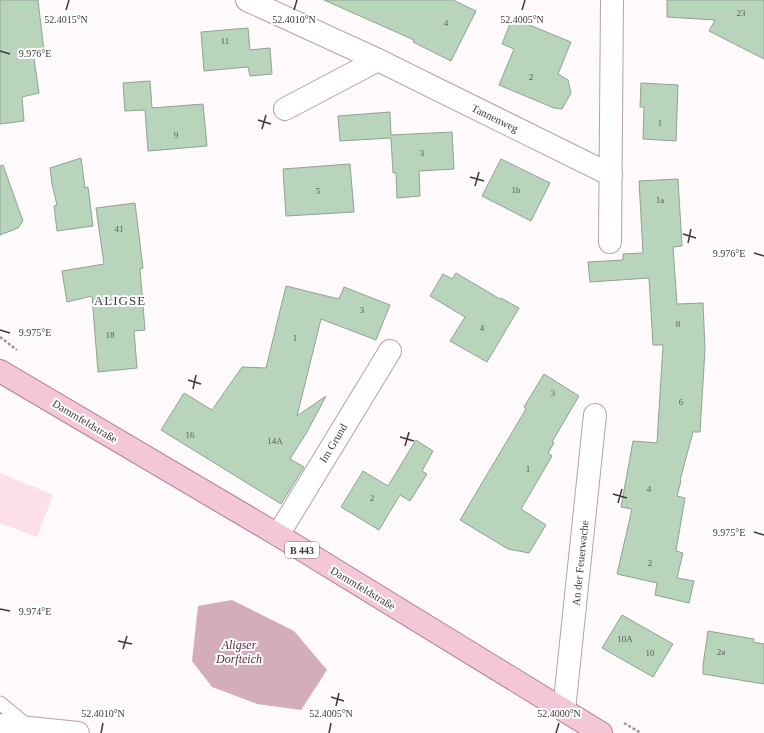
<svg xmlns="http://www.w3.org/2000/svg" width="764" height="733" font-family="Georgia,serif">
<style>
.green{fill:#fcdfe9}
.water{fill:#d3adba}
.building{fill:#b8d4ba;stroke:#91a293}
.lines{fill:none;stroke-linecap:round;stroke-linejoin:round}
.lane-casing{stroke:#b7a0a8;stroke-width:15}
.street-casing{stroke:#b7a0a8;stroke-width:24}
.primary-casing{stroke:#b07c90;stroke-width:24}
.path{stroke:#9e979a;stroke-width:2.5;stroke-dasharray:3 2;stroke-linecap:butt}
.lane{stroke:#fff;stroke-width:13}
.street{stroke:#fff;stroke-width:22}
.primary{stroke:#f4c7d8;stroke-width:22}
.ticks{fill:none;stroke:#40373a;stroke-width:1.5}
.labels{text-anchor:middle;stroke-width:4;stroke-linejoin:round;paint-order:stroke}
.number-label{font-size:9px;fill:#5e5e5a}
.shield{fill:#fff;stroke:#797375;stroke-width:1}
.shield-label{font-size:10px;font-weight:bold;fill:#40373a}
.street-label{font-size:11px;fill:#40373a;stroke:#fff}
.water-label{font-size:12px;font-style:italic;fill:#5c2a3f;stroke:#fff}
.quarter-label{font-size:13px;letter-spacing:1px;fill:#40373a;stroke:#fff}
.ticks-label{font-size:10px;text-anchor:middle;fill:#40373a;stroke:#fff;stroke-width:4;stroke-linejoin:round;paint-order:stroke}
</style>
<rect width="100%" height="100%" fill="#fef9fb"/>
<!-- green -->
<polygon class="green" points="0,473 53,495 37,537 0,523"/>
<!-- water -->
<polygon class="water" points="232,600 294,631 327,670 301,710 257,704 212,687 192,661 198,606"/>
<!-- building -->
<g class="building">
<polygon points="0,0 38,0 44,51 33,52 39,93 22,97 24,121 0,124"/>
<polygon points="324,0 453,0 476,11 451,61 413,42 414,40"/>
<polygon points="667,0 764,0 764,59 709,31 715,20 667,17"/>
<polygon points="511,21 527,24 571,42 558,74 568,80 571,93 562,109 554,108 499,85 514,49 502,44"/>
<polygon points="248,28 250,50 270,48 272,74 250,76 248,67 204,71 201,32"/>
<polygon points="150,81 152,108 203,104 207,146 148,151 145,110 125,111 123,83"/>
<polygon points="641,83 678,85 676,141 643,139 644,107 640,107"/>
<polygon points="390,112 391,135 452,132 454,169 419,171 420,196 397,198 396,173 393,173 391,138 340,141 338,116"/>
<polygon points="81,158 85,188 88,187 93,226 57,231 54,206 57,205 52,184 50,168"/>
<polygon points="501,159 550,183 531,221 482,196"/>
<polygon points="350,164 354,212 286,216 283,169"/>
<polygon points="3,165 23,221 18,228 0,235 0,166"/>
<polygon points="678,179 682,246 673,247 677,304 703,303 705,349 700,432 693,432 680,480 681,481 677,496 685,498 676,551 683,553 677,578 694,581 689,603 655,595 657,583 617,574 632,509 621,507 633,441 657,443 663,345 653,345 649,278 590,282 588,262 623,260 623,254 643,253 639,181"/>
<polygon points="135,203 143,268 140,269 145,330 134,331 137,368 98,372 92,296 67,302 62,271 104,264 96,208"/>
<polygon points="456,273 500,299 501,298 519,308 487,362 450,341 465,317 430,296 443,274 452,279"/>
<polygon points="286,286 339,299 344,287 390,305 376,340 321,319 297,416 326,396 307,432 290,459 304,467 281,504 161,430 184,393 212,410 242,367 266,368"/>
<polygon points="544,374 579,396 552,442 554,443 548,453 552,456 521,509 546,525 529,553 508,549 460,520 526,409 524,407"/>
<polygon points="416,440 433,451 422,471 427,474 410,501 400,495 379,530 341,507 363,471 388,486"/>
<polygon points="622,615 673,644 653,677 602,648"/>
<polygon points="708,631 754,639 753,642 764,644 764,684 703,674 703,665"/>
</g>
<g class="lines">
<defs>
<polyline id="lane" points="0,703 28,726"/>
<g id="street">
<polyline points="247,0 378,60 611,175"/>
<polyline points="285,109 378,60"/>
<polyline points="610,242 612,0"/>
<polyline points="278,535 390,351"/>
<polyline points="564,710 595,415"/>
<polyline points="0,725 78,733"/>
</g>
<polyline id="primary" points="0,371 278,535 601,733"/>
</defs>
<!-- lane casing -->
<use href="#lane" class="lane-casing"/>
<!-- street casing -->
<use href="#street" class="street-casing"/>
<!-- primary casing -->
<use href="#primary" class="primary-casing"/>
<!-- path -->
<g class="path">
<polyline points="0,337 17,350"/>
<polyline points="624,723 641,733"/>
</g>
<!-- lane -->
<use href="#lane" class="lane"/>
<!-- street -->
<use href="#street" class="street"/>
<!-- primary -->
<use href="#primary" class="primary"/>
</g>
<!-- ticks -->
<path class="ticks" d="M66,10L69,0M294,10L297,0M522,10L525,0M0,51L10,54M258,120L271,124M262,129L266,115M470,177L484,181M475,186L479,172M683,234L696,238M688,243L691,229M754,253L764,256M0,330L10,333M188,380L201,384M193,389L196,375M400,437L414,441M405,446L409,432M613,494L627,498M618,503L622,489M754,532L764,535M0,609L10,611M118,641L132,644M123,649L127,636M331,697L344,701M336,706L339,693M101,733L103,723M329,733L331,723M556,733L559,723"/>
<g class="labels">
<!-- number labels -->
<g class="number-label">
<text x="741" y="16">23</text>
<text x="446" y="26">4</text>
<text x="225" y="44">11</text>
<text x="531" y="80">2</text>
<text x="660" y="126">1</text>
<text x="176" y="138">9</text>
<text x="422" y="156">3</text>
<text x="516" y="193">1b</text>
<text x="318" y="194">5</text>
<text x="660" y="203">1a</text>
<text x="119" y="232">41</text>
<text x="362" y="313">3</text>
<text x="678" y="327">8</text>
<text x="482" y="331">4</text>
<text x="110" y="338">18</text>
<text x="295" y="341">1</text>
<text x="553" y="396">3</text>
<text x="681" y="405">6</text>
<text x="190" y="438">16</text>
<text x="275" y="444">14A</text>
<text x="528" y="472">1</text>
<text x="649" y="492">4</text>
<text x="372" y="501">2</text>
<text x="650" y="566">2</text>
<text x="625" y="642">10A</text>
<text x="721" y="655">2a</text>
<text x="650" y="656">10</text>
</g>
<!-- shield labels -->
<rect class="shield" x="285" y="542" width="34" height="16" rx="3"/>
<g class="shield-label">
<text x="302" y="554">B 443</text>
</g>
<!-- street labels -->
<g class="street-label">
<text transform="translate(495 118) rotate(26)" y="4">Tannenweg</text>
<text transform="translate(85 421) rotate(31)" y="4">Dammfeldstraße</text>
<text transform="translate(333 443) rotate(-59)" y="4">Im Grund</text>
<text transform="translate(580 563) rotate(-84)" y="4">An der Feuerwache</text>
<text transform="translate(363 588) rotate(31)" y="4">Dammfeldstraße</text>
</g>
<!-- water labels -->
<g class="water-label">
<text x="239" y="649">Aligser<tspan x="239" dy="14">Dorfteich</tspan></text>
</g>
<!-- quarter labels -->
<g class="quarter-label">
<text x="120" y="305">ALIGSE</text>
</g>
</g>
<g class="ticks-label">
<text x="66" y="23">52.4015°N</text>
<text x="294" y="23">52.4010°N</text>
<text x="522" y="23">52.4005°N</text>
<text x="35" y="57">9.976°E</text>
<text x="729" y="257">9.976°E</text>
<text x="35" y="336">9.975°E</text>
<text x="729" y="536">9.975°E</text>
<text x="35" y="615">9.974°E</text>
<text x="103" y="717">52.4010°N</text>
<text x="331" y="717">52.4005°N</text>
<text x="559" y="717">52.4000°N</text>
</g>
</svg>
